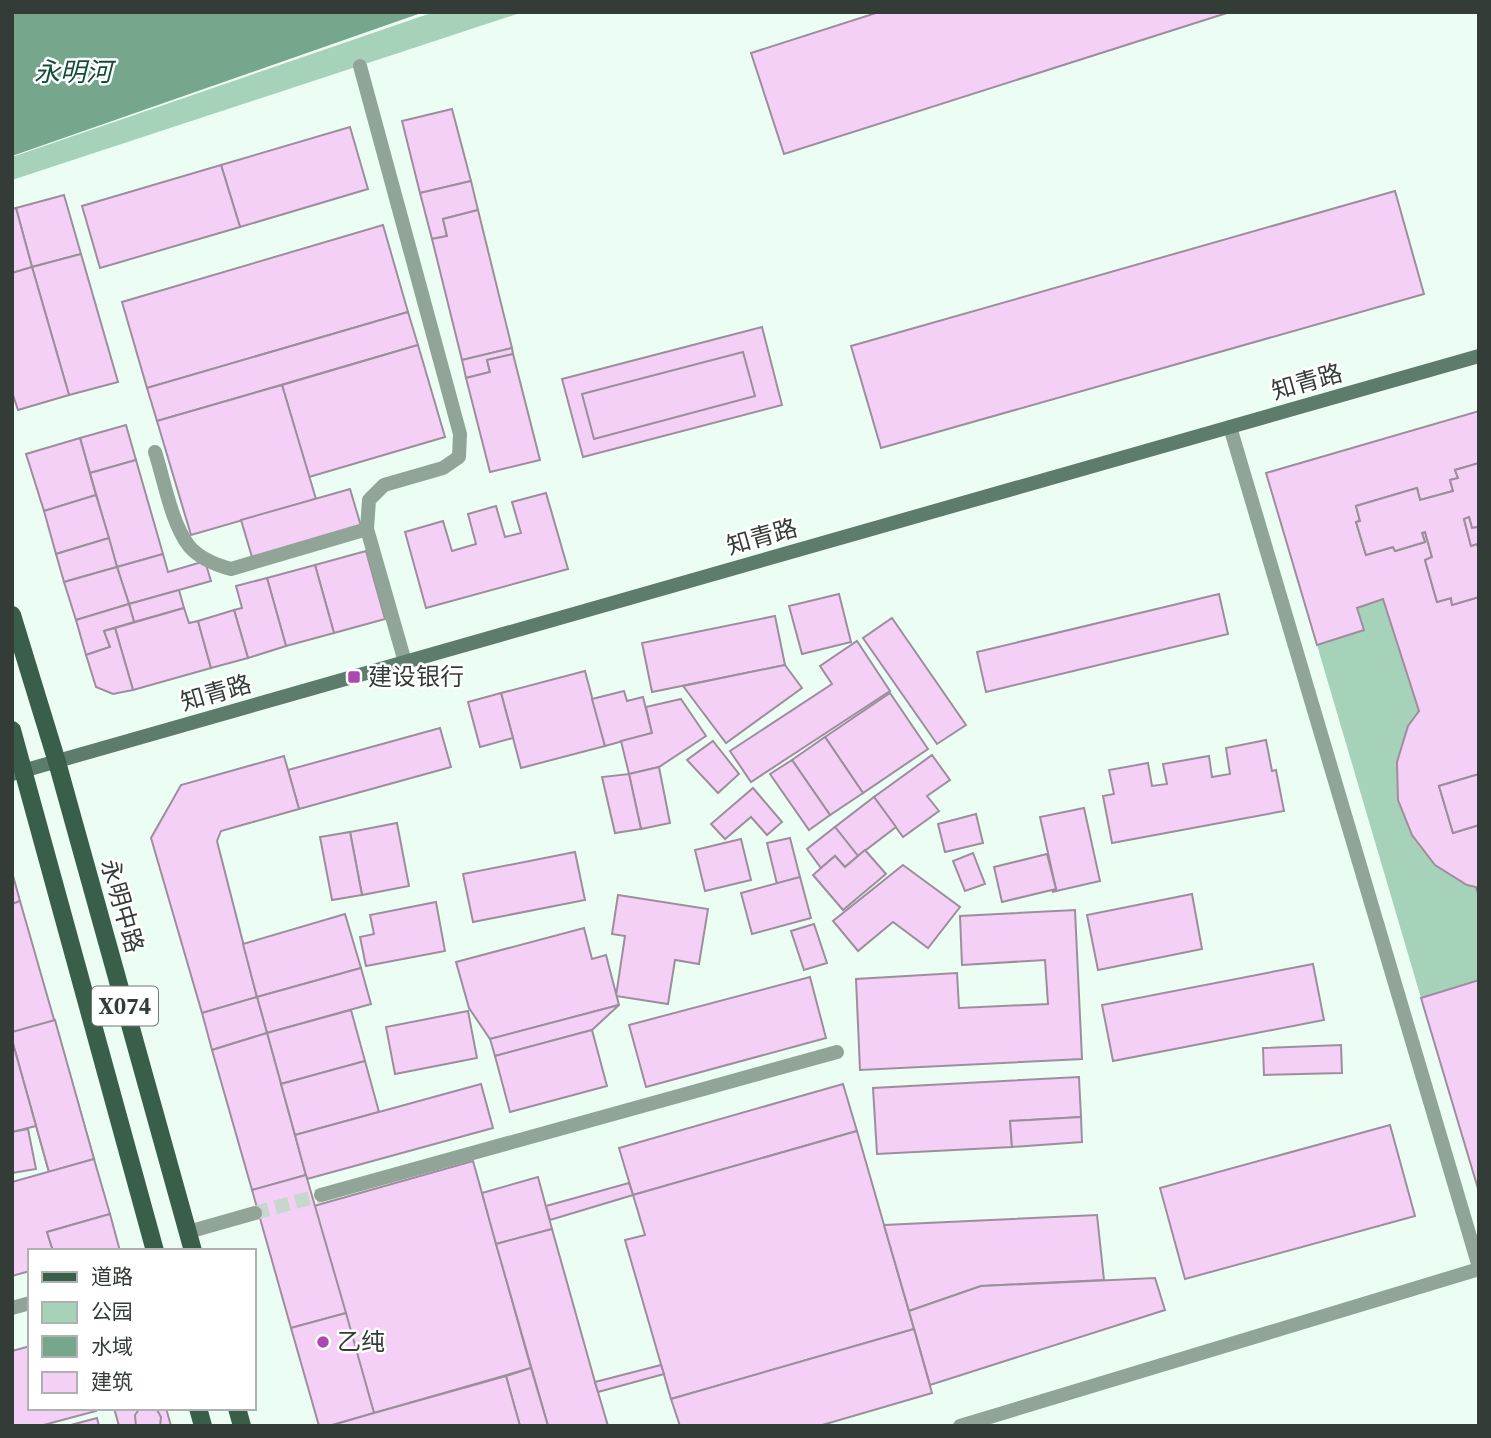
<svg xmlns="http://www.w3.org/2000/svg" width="1491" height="1438" font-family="'Source Serif 4','Noto Sans SC',serif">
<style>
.green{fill:#a6d2ba}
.water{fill:#76a68c}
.building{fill:#f5d0f6;stroke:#9d8e9d;stroke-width:2}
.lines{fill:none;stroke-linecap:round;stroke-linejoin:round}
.street-tunnel{stroke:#c7d7ce;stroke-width:14;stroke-dasharray:14 7;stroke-linecap:butt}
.street{stroke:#90a498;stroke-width:14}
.secondary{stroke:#5d7c6b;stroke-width:14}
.primary{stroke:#395f4b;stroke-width:18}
.poi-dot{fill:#ab49b0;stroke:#fff;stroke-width:2.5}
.labels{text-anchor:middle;stroke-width:5;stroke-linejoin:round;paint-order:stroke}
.shield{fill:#fff;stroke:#707673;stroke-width:2}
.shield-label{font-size:23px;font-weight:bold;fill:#333c37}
.street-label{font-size:24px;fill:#333c37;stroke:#fff}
.poi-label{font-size:24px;fill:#333c37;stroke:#fff;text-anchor:start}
.water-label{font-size:26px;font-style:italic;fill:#114e34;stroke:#fff}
</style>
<rect width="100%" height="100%" fill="#ecfef4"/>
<!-- green -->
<g class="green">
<polygon points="434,12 523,12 12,180 12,157"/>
<polygon points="1383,599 1419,711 1408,726 1398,800 1412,835 1435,865 1467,885 1476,887 1479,897 1479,980 1421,998 1317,645 1363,630 1357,608"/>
</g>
<!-- water -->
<polygon class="water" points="12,12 424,12 12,156"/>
<!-- building -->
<g class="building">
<polygon points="879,12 1230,12 784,154 751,53"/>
<polygon points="452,109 471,181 420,193 402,121"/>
<polygon points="350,127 368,189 240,227 221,165"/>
<polygon points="221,165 240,227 100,268 82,206"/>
<polygon points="471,181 478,210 443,219 447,236 432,239 420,193"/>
<polygon points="1395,191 1424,294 881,448 851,346"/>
<polygon points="64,195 81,254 32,267 16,208"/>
<polygon points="16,208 32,267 12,273 12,209"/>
<polygon points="478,210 512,348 462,360 432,239 447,236 443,219"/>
<polygon points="383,225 408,312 147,388 122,302"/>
<polygon points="81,254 118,382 69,395 32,267"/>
<polygon points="32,267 69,395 18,410 12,392 12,273"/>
<polygon points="408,312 418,345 157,421 147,388"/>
<polygon points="762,327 782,405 583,457 562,379"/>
<polygon points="418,345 445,437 309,477 282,385"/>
<polygon points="512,348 513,354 487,360 490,372 466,378 462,360"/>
<polygon points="743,352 755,396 594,439 582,394"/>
<polygon points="513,354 540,460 490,472 466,378 490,372 487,360"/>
<polygon points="282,385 316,499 191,535 157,421"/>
<polygon points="1479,411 1479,463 1455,470 1458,478 1450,480 1453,491 1420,500 1417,488 1356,506 1360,521 1356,522 1366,555 1393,547 1395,551 1425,542 1422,533 1425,532 1432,557 1425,560 1437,602 1451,598 1452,605 1479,597 1479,774 1439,786 1453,833 1479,825 1479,897 1476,887 1467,885 1435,865 1412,835 1398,800 1397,762 1408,726 1419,711 1383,599 1357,608 1364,630 1317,645 1266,473"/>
<polygon points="126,425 136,460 90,473 80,438"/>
<polygon points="80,438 96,495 44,511 26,454"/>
<polygon points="136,460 163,554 117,567 90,473"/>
<polygon points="1479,463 1479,527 1472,528 1469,517 1464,519 1471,546 1477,544 1479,550 1479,597 1452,605 1451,598 1437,602 1425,560 1432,557 1425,532 1422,533 1425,542 1395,551 1393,547 1366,555 1356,522 1360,521 1356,506 1417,488 1420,500 1453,491 1450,480 1458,478 1455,470"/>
<polygon points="350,489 361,526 252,557 241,520"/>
<polygon points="546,493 568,569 426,608 405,532 443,521 452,551 476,544 468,514 496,506 505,537 521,533 512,502"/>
<polygon points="96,495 109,538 56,554 44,511"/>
<polygon points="1469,517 1472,528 1479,527 1479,550 1477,544 1471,546 1464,519"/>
<polygon points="109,538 117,567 64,582 56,554"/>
<polygon points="366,551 385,619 334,633 315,565"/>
<polygon points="163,554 168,572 205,561 211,581 129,604 117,567"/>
<polygon points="315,565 334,633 286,646 267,578"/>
<polygon points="117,567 129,604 76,620 64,582"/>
<polygon points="267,578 286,646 248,658 234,610 242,608 236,586"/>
<polygon points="179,590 184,608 134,622 129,604"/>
<polygon points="839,594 851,642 802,654 789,606"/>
<polygon points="1219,594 1228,634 986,692 977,652"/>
<polygon points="129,604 134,622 104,631 110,647 86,655 76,620"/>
<polygon points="184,608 189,623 198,621 211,668 133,690 115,628"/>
<polygon points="234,610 248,658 211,668 198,621"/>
<polygon points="775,616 785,665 652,692 642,643"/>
<polygon points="892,618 966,725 937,744 863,638"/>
<polygon points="115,628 133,690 113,694 96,687 86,655 110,647 104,631"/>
<polygon points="857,641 890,691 751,782 730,751 832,684 820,666"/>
<polygon points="785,665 802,688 726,743 683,686"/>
<polygon points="585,671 605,746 521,768 501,693"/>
<polygon points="624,691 627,701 643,697 652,733 605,746 592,699"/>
<polygon points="501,693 513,738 480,747 468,702"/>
<polygon points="890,693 928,749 863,793 825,737"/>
<polygon points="681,699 706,736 659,767 629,774 621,741 652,733 646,707"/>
<polygon points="440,728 451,767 299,809 288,770"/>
<polygon points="825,737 863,793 830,815 792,760"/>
<polygon points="1266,740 1272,771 1276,770 1284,811 1112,843 1103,796 1114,794 1109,770 1148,763 1152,786 1167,784 1163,764 1209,756 1212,777 1230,774 1226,748"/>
<polygon points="713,741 739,774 718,793 687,760"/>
<polygon points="932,755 950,780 927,796 939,811 903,837 874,797"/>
<polygon points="284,756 299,809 221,831 217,841 257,997 202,1013 151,838 181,785"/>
<polygon points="792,760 830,815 809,830 770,774"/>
<polygon points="659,767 670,823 641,829 629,774"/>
<polygon points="629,774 641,829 615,833 602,777"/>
<polygon points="1479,774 1479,825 1453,833 1439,786"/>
<polygon points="753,788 782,822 767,835 751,817 725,839 711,824"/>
<polygon points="874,797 896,827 858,856 835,827"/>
<polygon points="1084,808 1100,881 1052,892 1056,889 1040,817"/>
<polygon points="976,814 983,843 945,852 938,824"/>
<polygon points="397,823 409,886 362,895 350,832"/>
<polygon points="835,827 858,856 845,867 835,856 821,868 807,849"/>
<polygon points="350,832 362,895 332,900 320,837"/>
<polygon points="790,838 800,877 777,884 767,843"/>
<polygon points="741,839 751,880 705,891 695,850"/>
<polygon points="865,850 886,874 843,910 813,875 835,856 845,867"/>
<polygon points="575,852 585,900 473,922 463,874"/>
<polygon points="973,853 985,884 965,891 953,861"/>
<polygon points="1047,854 1056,889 1002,902 994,867"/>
<polygon points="903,865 960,907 928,948 893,922 858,951 833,921"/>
<polygon points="12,872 20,901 12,904"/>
<polygon points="800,877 811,918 752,934 741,893"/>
<polygon points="1192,894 1202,949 1098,970 1087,915"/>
<polygon points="618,895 708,909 699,964 675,960 668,1004 616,996 625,936 612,934"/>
<polygon points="20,901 94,1159 49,1172 12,1040 12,904"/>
<polygon points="436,902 445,951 366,966 360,937 374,934 370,915"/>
<polygon points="1075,910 1082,1059 860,1070 856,979 957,973 959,1008 1048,1004 1045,960 962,965 960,916"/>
<polygon points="345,914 361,968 257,997 243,944"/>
<polygon points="814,924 827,963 804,970 791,931"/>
<polygon points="584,928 592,959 606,955 619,1005 490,1039 469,1008 456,962"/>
<polygon points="1313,964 1324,1020 1113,1061 1102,1005"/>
<polygon points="361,968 371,1004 267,1033 257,997"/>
<polygon points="810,977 826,1038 646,1087 629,1025"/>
<polygon points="1479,980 1479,1192 1421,998"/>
<polygon points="257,997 267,1033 212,1050 202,1013"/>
<polygon points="619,1005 592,1030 495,1056 490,1039"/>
<polygon points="351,1010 365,1061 281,1084 267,1033"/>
<polygon points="468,1011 477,1058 395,1074 386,1027"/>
<polygon points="55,1020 94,1159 49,1172 12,1040 12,1032"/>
<polygon points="592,1030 607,1086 510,1112 495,1056"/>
<polygon points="267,1033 306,1175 252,1190 212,1050"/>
<polygon points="12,1040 36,1126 12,1132"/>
<polygon points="1341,1045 1342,1073 1264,1075 1263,1048"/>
<polygon points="365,1061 379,1112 295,1135 281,1084"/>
<polygon points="1079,1077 1081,1117 1010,1121 1012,1147 877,1154 873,1088"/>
<polygon points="481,1084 493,1128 307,1179 295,1135"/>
<polygon points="843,1084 857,1131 633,1195 619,1148"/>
<polygon points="1081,1117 1082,1142 1012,1147 1010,1121"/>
<polygon points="1390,1125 1415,1216 1185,1279 1160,1188"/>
<polygon points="28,1129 36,1169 12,1173 12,1132"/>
<polygon points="857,1131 914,1329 671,1399 625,1240 645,1235 633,1195"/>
<polygon points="94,1159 110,1214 47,1232 53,1251 30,1251 30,1271 12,1276 12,1182"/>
<polygon points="473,1161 531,1368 374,1413 314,1206"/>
<polygon points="306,1175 346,1313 291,1328 252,1190"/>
<polygon points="538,1177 552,1229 496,1244 482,1193"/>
<polygon points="629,1183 633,1195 550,1220 546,1206"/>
<polygon points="110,1214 120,1251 53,1251 47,1232"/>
<polygon points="1097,1215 1104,1280 981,1286 909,1311 884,1225"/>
<polygon points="552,1229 595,1382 608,1426 548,1426 496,1244"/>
<polygon points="1155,1278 1165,1310 930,1385 909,1311 981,1286"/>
<polygon points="346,1313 374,1413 329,1426 319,1426 291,1328"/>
<polygon points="914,1329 932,1393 819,1426 680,1426 671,1399"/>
<polygon points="30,1346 30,1408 96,1408 96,1411 40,1426 12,1426 12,1351"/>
<polygon points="661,1365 664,1374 598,1392 595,1382"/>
<polygon points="531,1368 548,1426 520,1426 506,1376"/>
<polygon points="506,1376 520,1426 329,1426 374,1413"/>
<polygon points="114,1408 166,1408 171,1426 119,1426"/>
<polygon points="140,1408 157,1410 161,1417 160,1426 136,1426 135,1415"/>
<polygon points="97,1418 99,1426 67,1426"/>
</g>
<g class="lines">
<!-- street-tunnel -->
<polyline class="street-tunnel" points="255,1213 321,1195"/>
<!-- street -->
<g class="street">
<polyline points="360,66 460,434 459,457 443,468 384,485 369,500 367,529 405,662"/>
<polyline points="1230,427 1479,1267"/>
<path d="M155,452C164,479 171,523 189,546C199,558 216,565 231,569L367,529"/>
<polyline points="321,1195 837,1052"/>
<polyline points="188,1232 255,1213"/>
<polyline points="12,1308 30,1303"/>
<polyline points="960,1426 1479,1269"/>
</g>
<!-- secondary -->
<polyline class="secondary" points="12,774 1479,356"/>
<!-- primary -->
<g class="primary">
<polyline points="12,615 57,762 193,1251"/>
<polyline points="12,730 155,1251"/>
<polyline points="198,1408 203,1426"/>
<polyline points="237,1408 242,1426"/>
</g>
</g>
<!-- markers -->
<g class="poi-dot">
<rect x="347" y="670" width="14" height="14" rx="3.5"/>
<circle cx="323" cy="1342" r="7"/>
</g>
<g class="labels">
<!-- shield labels -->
<rect class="shield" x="92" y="986.5" width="66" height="39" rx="5"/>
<g class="shield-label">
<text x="125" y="1014">X074</text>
</g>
<!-- street labels -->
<g class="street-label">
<text transform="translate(1307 382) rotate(-16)" y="8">知青路</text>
<text transform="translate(762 537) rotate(-16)" y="8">知青路</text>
<text transform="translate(216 693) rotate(-16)" y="8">知青路</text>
<text transform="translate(122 906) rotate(74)" y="8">永明中路</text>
</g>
<!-- poi labels -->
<g class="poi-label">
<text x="368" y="685">建设银行</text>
<text x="337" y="1350">乙纯</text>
</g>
<!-- water labels -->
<g class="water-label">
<text x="73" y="81">永明河</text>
</g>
</g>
<!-- border -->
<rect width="1491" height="1438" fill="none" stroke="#333c37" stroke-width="28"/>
<!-- legend -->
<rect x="28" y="1249" width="228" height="161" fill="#ffffff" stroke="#adb1af" stroke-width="2"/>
<rect x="42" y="1272" width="35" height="10" fill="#395f4b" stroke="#adb1af" stroke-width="2"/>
<text x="91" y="1284" font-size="21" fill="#333c37">道路</text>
<rect x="42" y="1302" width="35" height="21" fill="#a6d2ba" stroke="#adb1af" stroke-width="2"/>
<text x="91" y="1319" font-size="21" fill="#333c37">公园</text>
<rect x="42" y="1336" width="35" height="21" fill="#76a68c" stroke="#adb1af" stroke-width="2"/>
<text x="91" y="1354" font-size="21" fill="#333c37">水域</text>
<rect x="42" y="1372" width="35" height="21" fill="#f5d0f6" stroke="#adb1af" stroke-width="2"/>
<text x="91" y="1389" font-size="21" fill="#333c37">建筑</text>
</svg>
